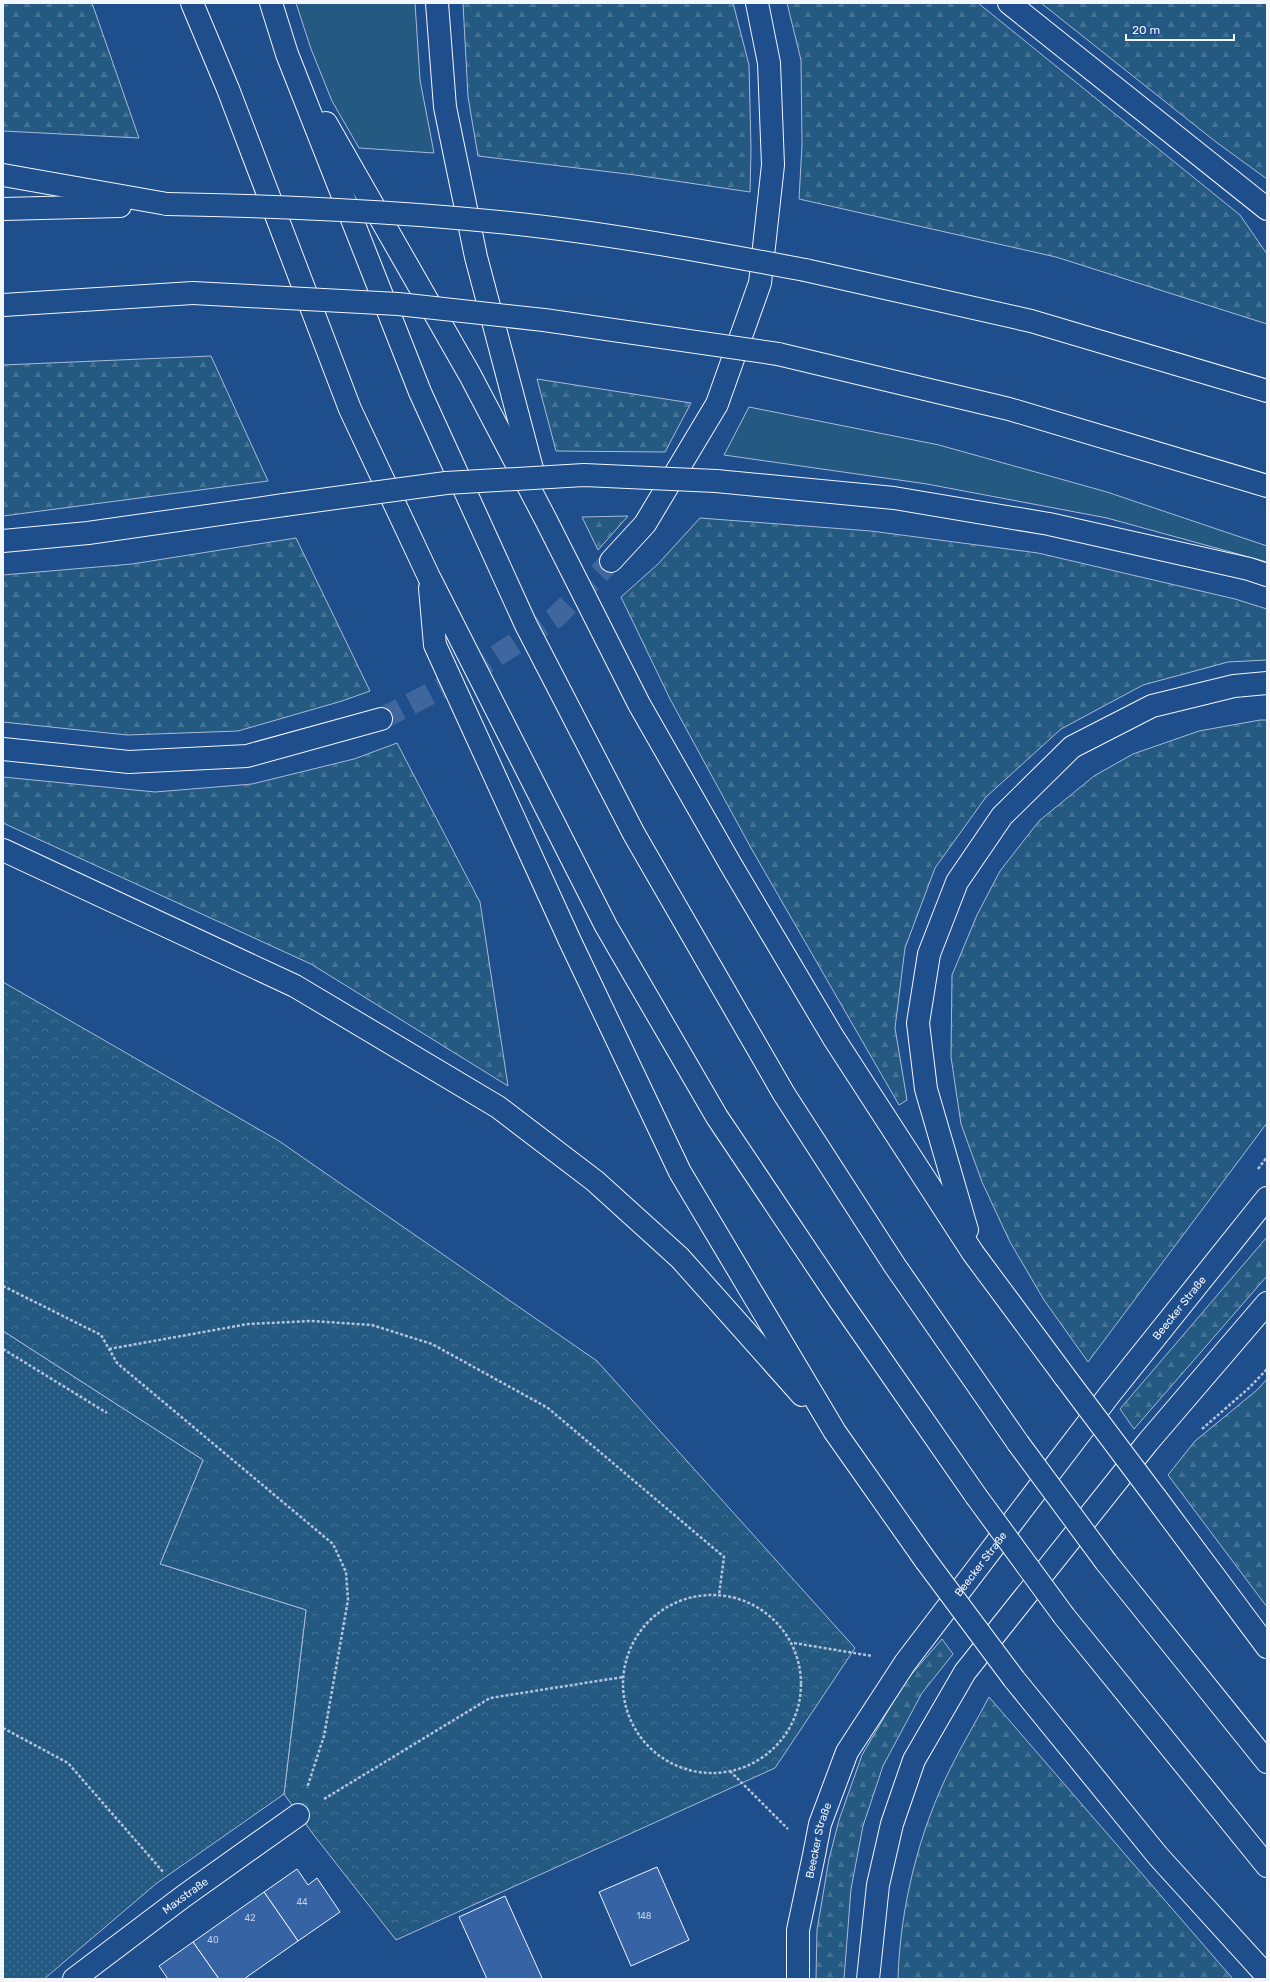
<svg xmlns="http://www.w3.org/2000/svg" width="1270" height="1982" font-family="Rubik,sans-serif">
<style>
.grass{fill:#245a82;stroke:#a8bbd7}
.forest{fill:url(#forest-firs);stroke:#a8bbd7}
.park{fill:url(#park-crowns);stroke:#a8bbd7}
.garden{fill:url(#garden-dots);stroke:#a8bbd7}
.building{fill:#3563a3;stroke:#f2f6ff}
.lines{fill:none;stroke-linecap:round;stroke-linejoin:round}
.motorway-tunnel{stroke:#3f679d;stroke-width:22;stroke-dasharray:22 11;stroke-linecap:butt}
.minor-casing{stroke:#f2f6ff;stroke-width:24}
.tertiary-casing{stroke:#f2f6ff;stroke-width:24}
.motorway-casing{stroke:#f2f6ff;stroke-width:24}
.path{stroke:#b3c4dc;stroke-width:2.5;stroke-dasharray:3 2;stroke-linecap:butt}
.minor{stroke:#1f4e8c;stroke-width:22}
.tertiary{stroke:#1f4e8c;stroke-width:22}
.motorway{stroke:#1f4e8c;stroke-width:22}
.motorway-bridge-casing{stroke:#f2f6ff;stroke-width:24;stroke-linecap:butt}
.motorway-bridge{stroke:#1f4e8c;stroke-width:22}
.labels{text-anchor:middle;stroke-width:3;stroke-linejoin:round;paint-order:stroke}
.number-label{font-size:9px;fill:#c3d1e8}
.street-label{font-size:11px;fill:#f2f6ff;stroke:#1f4e8c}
</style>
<defs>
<pattern id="forest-firs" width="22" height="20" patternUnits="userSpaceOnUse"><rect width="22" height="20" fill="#245a82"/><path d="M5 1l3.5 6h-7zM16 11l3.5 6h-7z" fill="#447295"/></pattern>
<pattern id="park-crowns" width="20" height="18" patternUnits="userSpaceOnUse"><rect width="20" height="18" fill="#245a82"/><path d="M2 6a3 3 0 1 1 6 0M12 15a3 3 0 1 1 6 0" fill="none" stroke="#447295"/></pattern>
<pattern id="garden-dots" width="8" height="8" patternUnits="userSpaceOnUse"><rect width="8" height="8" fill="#245a82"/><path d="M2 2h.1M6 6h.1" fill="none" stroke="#447295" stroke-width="1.8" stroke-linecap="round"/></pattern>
</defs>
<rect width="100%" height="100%" fill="#1f4e8c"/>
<!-- grass -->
<g class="grass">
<polygon points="296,3 415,3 420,80 434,153 359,148 332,101 311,49"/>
<polygon points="749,407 939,445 1107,492 1267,546 1267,562 1107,518 927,484 724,455"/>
</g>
<!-- forest -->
<g class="forest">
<polygon points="3,3 92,3 139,138 3,131"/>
<polygon points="463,3 733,3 749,65 751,149 750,192 635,175 478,156 468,97"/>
<polygon points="787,3 978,3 1240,215 1267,254 1267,324 1056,257 799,199 802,145 801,60"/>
<polygon points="1041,3 1267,3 1267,179 1216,142"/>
<polygon points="211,356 268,481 3,516 3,365"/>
<polygon points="537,379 691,403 665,452 556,451"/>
<polygon points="628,516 598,550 582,517"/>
<polygon points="700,518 871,531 1038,553 1235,599 1267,609 1267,660 1228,662 1143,685 1061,729 986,797 935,868 905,948 895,1028 907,1100 899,1105 751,848 670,699 621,597 658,564"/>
<polygon points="296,538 370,691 342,701 238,731 127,735 3,722 3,575 132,564"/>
<polygon points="1260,720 1267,720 1267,1123 1088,1362 1044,1300 1010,1242 982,1182 961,1124 951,1057 952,975 977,915 1000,871 1039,821 1094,776 1133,754 1199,731"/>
<polygon points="397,743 480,902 508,1086 311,964 3,823 3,777 155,792 252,784 354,759"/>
<polygon points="1267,1237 1267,1276 1134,1429 1120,1409"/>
<polygon points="1267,1379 1267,1607 1168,1475 1195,1441 1257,1390"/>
<polygon points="942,1639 953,1654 922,1693 883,1766 863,1826 851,1889 844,1979 816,1979 817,1930 829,1859 839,1820 862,1755 905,1682"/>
<path d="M989,1697L1233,1979H898C900,1907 919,1831 951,1767C963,1743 977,1720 989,1697Z"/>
</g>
<!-- park -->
<polygon class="park" points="3,982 279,1141 597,1361 855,1648 775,1768 396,1940 313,1834 284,1794 306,1610 160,1564 203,1460 3,1331"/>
<!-- garden -->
<polygon class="garden" points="3,1331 203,1460 160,1564 306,1610 284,1794 157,1883 44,1979 3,1979"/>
<!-- building -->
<g class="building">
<polygon points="657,1867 689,1940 631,1966 599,1892"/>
<polygon points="297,1869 308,1885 317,1878 340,1912 298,1941 264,1892"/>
<polygon points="264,1892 298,1941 244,1979 219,1979 193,1942"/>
<polygon points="505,1896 542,1978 541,1979 487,1979 459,1917"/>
<polygon points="193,1942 219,1979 168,1979 159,1966"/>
</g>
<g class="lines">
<!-- motorway-tunnel -->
<polyline class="motorway-tunnel" points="381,719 467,675 556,617 611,561"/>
<defs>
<g id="minor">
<path id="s1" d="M74,1979L184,1896L298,1815"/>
</g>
<g id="tertiary">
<path id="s2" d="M798,1979V1930L814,1855L820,1824L847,1752L905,1663L1110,1394L1267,1198"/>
<polyline points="868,1979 878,1885 892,1824 914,1760 965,1672 1148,1442 1267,1303"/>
</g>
<g id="motorway">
<polyline points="192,3 228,89 350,409 429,577 606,926 717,1117 839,1299 976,1496"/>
<polyline points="271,3 287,54 420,392 526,625 634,834 784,1094 895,1266 1018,1443"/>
<polyline points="437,3 445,107 476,257 535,480"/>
<polyline points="1009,3 1267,209"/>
<polyline points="326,123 470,375 546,520 639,704 731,865 833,1037 973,1253 1065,1377"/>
<polyline points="3,175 167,204"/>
<polyline points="3,209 120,206"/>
<polyline points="805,270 1031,321 1267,391"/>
<polyline points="3,305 193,293"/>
<polyline points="778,354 1009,409 1267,486"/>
<polyline points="716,481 894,498 1049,524 1249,569 1267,575"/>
<polyline points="3,541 88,533 284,505"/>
<polyline points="611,561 645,524 717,404 760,283 773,165 769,63 757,3"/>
<polyline points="430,588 435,645 570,941 680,1172 835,1432 926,1561"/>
<polyline points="3,749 129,762 247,756 381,719"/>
<polyline points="3,850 295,986 498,1107 595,1181 680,1258 802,1395"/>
<polyline points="967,1230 926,1089 918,1023 929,954 957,882 1002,816 1072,747 1152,706 1234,686 1267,683"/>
<polyline points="1156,1498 1267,1647"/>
<polyline points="1106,1562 1267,1762"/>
<polyline points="1064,1616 1267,1866"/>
<polyline points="1014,1679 1158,1856 1267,1976"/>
</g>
</defs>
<!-- minor casing -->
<use href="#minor" class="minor-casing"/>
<!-- tertiary casing -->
<use href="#tertiary" class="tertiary-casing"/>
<!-- motorway casing -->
<use href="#motorway" class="motorway-casing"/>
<!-- path -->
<g class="path">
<polyline points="1258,1169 1267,1157"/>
<polyline points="3,1286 101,1335 117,1363 333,1544 346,1572 348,1600 324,1736 307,1788"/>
<polyline points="3,1349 107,1413"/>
<polyline points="109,1349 248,1324 312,1321 372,1325 432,1344 548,1408 724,1557 719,1595"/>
<polyline points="1202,1429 1249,1388 1267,1369"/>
<circle cx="712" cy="1684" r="89"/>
<polyline points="794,1643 872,1656"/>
<polyline points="3,1728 68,1763 164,1873"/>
<polyline points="730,1771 788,1829"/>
<polyline points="324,1799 490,1698 623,1677"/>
</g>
<!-- minor -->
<use href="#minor" class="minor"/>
<!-- tertiary -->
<use href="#tertiary" class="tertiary"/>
<!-- motorway -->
<use href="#motorway" class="motorway"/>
<defs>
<g id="motorway-bridge">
<path d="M167,204C278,206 389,211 499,222C601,232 703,251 805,270"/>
<polyline points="193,293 398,304 544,320 778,354"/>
<polyline points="284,505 446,483 584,475 716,481"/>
<polyline points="1065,1377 1156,1498"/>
<polyline points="1018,1443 1106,1562"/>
<polyline points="976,1496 1064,1616"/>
<polyline points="926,1561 1014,1679"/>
</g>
</defs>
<!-- motorway-bridge casing -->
<use href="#motorway-bridge" class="motorway-bridge-casing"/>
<!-- motorway-bridge -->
<use href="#motorway-bridge" class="motorway-bridge"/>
</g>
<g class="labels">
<!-- number labels -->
<g class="number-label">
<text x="302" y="1905">44</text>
<text x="644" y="1919">148</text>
<text x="250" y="1921">42</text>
<text x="213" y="1943">40</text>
</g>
<!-- street labels -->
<g class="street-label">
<text dy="4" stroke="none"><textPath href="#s2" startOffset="789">Beecker Straße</textPath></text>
<text dy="4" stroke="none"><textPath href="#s2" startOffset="465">Beecker Straße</textPath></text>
<text dy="4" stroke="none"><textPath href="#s2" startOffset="141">Beecker Straße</textPath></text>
<text dy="4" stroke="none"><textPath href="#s1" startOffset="139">Maxstraße</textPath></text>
</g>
</g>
<!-- border -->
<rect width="1270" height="1982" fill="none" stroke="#f2f6ff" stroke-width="8"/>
<!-- scale -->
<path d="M1126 34v6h108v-6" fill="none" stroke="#f2f6ff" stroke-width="2"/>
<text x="1132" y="34" font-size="12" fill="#f2f6ff" stroke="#1f4e8c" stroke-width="3" paint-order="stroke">20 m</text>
</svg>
